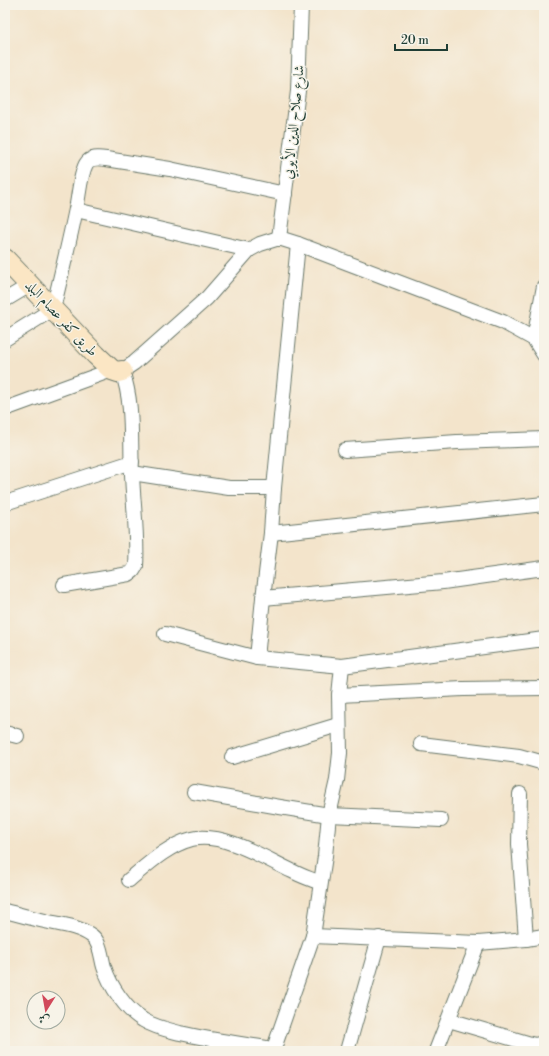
<svg xmlns="http://www.w3.org/2000/svg" width="549" height="1056" font-family="'Libre Bodoni',Amiri,serif">
<style>
.lines{fill:none;stroke-linecap:round;stroke-linejoin:round}
.street-casing{stroke:#697769;stroke-width:16}
.secondary-casing{stroke:#697769;stroke-width:22}
.street{stroke:#fff;stroke-width:14}
.secondary{stroke:#fbe6c4;stroke-width:20}
.labels{text-anchor:middle;stroke-width:3;stroke-linejoin:round;paint-order:stroke}
.street-label{font-size:14px;fill:#1f3d34;stroke:#f7f3e8}
</style>
<rect width="100%" height="100%" fill="#f7f3e8"/>
<filter id="ink" filterUnits="userSpaceOnUse"><feTurbulence type="fractalNoise" baseFrequency=".025" numOctaves="2"/><feDisplacementMap in="SourceGraphic" scale="8" xChannelSelector="R" yChannelSelector="G"/><feConvolveMatrix kernelMatrix="1 2 1 2 8 2 1 2 1" color-interpolation-filters="sRGB"/></filter>
<filter id="wash" filterUnits="userSpaceOnUse"><feTurbulence type="fractalNoise" baseFrequency=".012" numOctaves="4" result="noise"/><feDisplacementMap in="SourceGraphic" scale="16" xChannelSelector="R" yChannelSelector="G"/><feGaussianBlur stdDeviation="0.9" result="paint"/><feColorMatrix in="noise" values="0 0 0 0 0 0 0 0 0 0 0 0 0 0 0 0 0 1.4 0 .05"/><feComposite in="paint" operator="in"/></filter>
<g filter="url(#wash)">
<rect width="100%" height="100%" fill="#f3e4cb"/>
</g>
<g filter="url(#ink)">
<g class="lines">
<defs>
<g id="street">
<polyline points="76,210 249,250"/>
<polyline points="279,238 298,91 301,5"/>
<polyline points="5,300 30,285"/>
<path d="M5,339L53,309C61,276 69,243 76,209C79,196 80,175 86,164C90,157 99,158 106,159L170,169L285,194"/>
<polyline points="534,339 544,286"/>
<polyline points="5,409 112,370"/>
<polyline points="345,450 457,442 544,439"/>
<polyline points="132,473 229,488 274,488"/>
<polyline points="5,503 132,462"/>
<polyline points="271,533 544,504"/>
<path d="M64,585L129,574L133,571L136,566C138,537 133,503 132,474C130,438 134,405 122,371L134,363L207,298L249,250L260,244L279,238L298,244L503,322L534,339L544,355"/>
<polyline points="263,598 443,582 544,568"/>
<polyline points="165,634 257,658 342,666 544,639"/>
<polyline points="257,658 263,598 271,533 274,488 298,244"/>
<polyline points="339,695 463,689 544,688"/>
<polyline points="5,733 17,736"/>
<polyline points="421,744 519,756 544,763"/>
<polyline points="232,757 338,725"/>
<polyline points="194,792 280,807 329,815 441,820"/>
<polyline points="520,794 519,844 526,939"/>
<path d="M129,880C147,865 168,845 192,839C224,832 264,858 292,871C301,876 311,879 320,883"/>
<path d="M5,911C20,915 34,919 49,922C64,925 80,927 92,936C101,943 101,957 104,967C110,986 126,1010 143,1020C154,1027 168,1030 180,1033C211,1040 242,1044 273,1049"/>
<polyline points="313,936 478,943 526,939 544,936"/>
<polyline points="449,1020 534,1045 544,1043"/>
<polyline points="273,1051 313,936 325,856 329,815 337,780 340,753 339,695 342,666"/>
<polyline points="347,1051 379,938"/>
<polyline points="436,1051 478,943"/>
</g>
<polyline id="secondary" points="5,259 96,355 112,370 118,372 122,371"/>
</defs>
<!-- street casing -->
<use href="#street" class="street-casing"/>
<!-- secondary casing -->
<use href="#secondary" class="secondary-casing"/>
<!-- street -->
<use href="#street" class="street"/>
<!-- secondary -->
<use href="#secondary" class="secondary"/>
</g>
</g>
<g class="labels">
<!-- street labels -->
<g class="street-label">
<text transform="translate(293 122) rotate(-84)" y="5">شارع صلاح الدين الأيوبي</text>
<text transform="translate(62 318) rotate(47)" y="5">طريق كفر عصام البلد</text>
</g>
</g>
<!-- margin -->
<rect width="549" height="1056" fill="none" stroke="#f7f3e8" stroke-width="20"/>
<!-- north arrow -->
<g transform="translate(46 1010) rotate(191)"><circle r="19" fill="#f7f3e8" stroke="#a1aaa0"/>
<path d="M0-3L7 15L0 10L-7 15Z" fill="#d1495b"/>
<text y="-6" font-size="11" font-weight="bold" text-anchor="middle" fill="#1f3d34">ش</text>
</g>
<!-- scale -->
<path d="M395 44v6h52v-6" fill="none" stroke="#1f3d34" stroke-width="2"/>
<text x="401" y="44" font-size="12" fill="#1f3d34" stroke="#f7f3e8" stroke-width="3" paint-order="stroke">20 m</text>
</svg>
